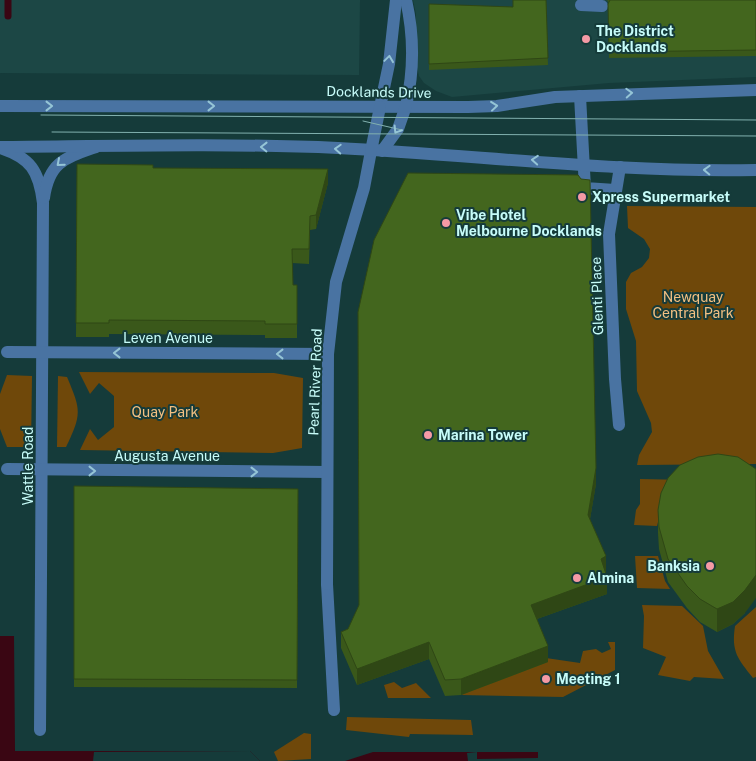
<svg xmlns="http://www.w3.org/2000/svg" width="756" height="761" font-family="'Public Sans',sans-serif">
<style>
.built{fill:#1c4745}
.green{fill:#6f480a}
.water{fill:#3a0613}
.pier{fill:#153b3a}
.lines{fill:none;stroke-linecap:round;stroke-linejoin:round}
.stream{stroke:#3a0613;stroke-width:7}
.pedestrian{stroke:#4973a2;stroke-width:12}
.minor{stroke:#4973a2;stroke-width:12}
.tertiary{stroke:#4973a2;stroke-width:12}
.tram{stroke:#82b1af;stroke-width:1}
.wall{fill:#3a581a}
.shaded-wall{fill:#2f4715}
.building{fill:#43661e;stroke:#2f4715}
.oneway{stroke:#95c5d6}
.poi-dot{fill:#f49aa5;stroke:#153b3a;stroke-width:2}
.labels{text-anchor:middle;stroke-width:4;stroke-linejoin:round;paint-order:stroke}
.poi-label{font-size:14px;font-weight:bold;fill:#c7fcf9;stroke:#153b3a;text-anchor:start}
.street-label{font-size:14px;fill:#c7fcf9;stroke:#153b3a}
.park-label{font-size:14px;fill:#f3c082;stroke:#153b3a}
</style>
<rect width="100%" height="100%" fill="#153b3a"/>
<!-- built -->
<g class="built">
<polygon points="0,0 360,0 359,75 0,73"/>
<polygon points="413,0 756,0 756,77 609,83 452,97 436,91 424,83 419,76 416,63 416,14"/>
</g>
<!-- green -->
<g class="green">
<polygon points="627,206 756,207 756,464 637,465 639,455 652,432 651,423 637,391 636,341 626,309 626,282 631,273 642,267 649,258 650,249 644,239 628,228"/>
<polygon points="79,372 274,373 303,378 302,448 273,453 80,450 90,429 98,440 114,427 114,396 99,383 90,394"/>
<polygon points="7,375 32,376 31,447 7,447 0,429 0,394"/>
<path d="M58,376L67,377C81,410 82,414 66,447H57Z"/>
<polygon points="640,479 688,480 661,510 657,526 634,525 636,510 640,504"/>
<polygon points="635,556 658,556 665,581 670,589 637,588"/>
<polygon points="642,605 682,606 703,626 708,651 724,679 694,677 690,681 658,675 666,657 643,648 644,616"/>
<path d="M756,607V677L753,678C738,659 731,652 735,626Z"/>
<polygon points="608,642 615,642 615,670 563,697 461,695 546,658 580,663 583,651 596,649 602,653 611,649"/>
<polygon points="394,682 402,688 416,683 431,698 388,698 384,685"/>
<polygon points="347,717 471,720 473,735 410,734 409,737 346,730"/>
<polygon points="304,733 311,734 311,759 278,761 274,752"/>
</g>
<!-- water -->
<g class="water">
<polygon points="0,636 14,636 15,751 250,751 260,761 0,761"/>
<polygon points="373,752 538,752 538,761 345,761"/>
</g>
<!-- pier -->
<g class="pier">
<polygon points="250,751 260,761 93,761 94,752"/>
<polygon points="477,752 477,759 538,758 538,761 468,761 467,753"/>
</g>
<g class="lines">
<!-- stream -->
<polyline class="stream" points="8,16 8,0"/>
<!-- pedestrian -->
<g class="pedestrian">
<polyline points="581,5 602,6"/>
<polyline points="580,96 585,188 615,190"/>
<polyline points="327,584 334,710"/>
<polyline points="40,730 41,576"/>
</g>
<!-- minor -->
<g class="minor">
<path d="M406,106C414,71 414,35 406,0"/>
<polyline points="380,107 389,64 396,0"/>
<path d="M0,148C31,158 39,171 43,203L41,576"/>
<path d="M44,198C49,162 65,158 96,147"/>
<polyline points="7,352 328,354"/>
<polyline points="619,425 615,379 609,234 620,167"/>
<polyline points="7,469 327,472"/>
<polyline points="327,584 328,354 336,282 364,188 371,151"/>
</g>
<!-- tertiary -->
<g class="tertiary">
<polyline points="0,106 468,107 497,106 555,97 756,90"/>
<path d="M0,147C113,146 226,143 338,148C477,155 617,173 756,170"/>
<polyline points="371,151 380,107"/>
<polyline points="382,151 398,129 406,106"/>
</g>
<!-- tram -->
<g class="tram">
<polyline points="41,115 756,120"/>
<polyline points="363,121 402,130"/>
<polyline points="52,132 756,136"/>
</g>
</g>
<!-- wall -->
<g class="wall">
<polygon points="546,0 548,65 429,70 429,4 513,7"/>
<polygon points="607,0 756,0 756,56 609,58 609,3"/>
<polygon points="77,164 328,183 316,229 310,230 309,264 292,263 293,285 297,285 297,338 265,338 265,335 109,334 109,337 76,337"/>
<polygon points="596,484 590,519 606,572 607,594 537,619 548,662 461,695 445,696 429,659 357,685 341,648 341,632 348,629"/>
<polygon points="74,486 298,489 297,688 74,687"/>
<polygon points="658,510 745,613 733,624 717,632 700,622 687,608 668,582 659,549 658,533"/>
</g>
<!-- shaded-wall -->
<g class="shaded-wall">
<polygon points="328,169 328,183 316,229 316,215"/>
<polygon points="596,468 596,484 588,531 588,515"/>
<polygon points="606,556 606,572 601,575 601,559"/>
<polygon points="756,575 756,598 745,613 733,624 717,632 717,609"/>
<polygon points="607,577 607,594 531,621 531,605"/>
<polygon points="429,642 429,659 357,685 357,669"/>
<polygon points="548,646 548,662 461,695 461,679"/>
</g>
<!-- building -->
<g class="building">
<polygon points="513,0 546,0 548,58 429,64 429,4 513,7"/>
<polygon points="610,0 756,0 756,50 609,52 608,4"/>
<polygon points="77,164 153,165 153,168 328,169 316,215 310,216 309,249 292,249 293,285 297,285 297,324 265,324 265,321 109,320 109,323 76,323"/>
<polygon points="408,173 578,175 581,179 590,180 596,468 588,515 606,556 601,559 607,577 531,605 548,646 461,679 445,680 429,642 357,669 341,632 348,629 359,605 358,312 374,240"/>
<polygon points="718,454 738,457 756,469 756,575 745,590 733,602 717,609 700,599 687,586 668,559 659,527 658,510 661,493 668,478 680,465 698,457"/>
<polygon points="74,486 298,489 297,680 74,679"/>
</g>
<!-- one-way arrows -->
<defs><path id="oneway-chevron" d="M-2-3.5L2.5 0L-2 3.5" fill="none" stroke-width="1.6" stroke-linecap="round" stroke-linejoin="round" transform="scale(1.25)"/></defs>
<g class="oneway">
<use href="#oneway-chevron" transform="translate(389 59) rotate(-82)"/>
<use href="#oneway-chevron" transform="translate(629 93) rotate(-3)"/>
<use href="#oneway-chevron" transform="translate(49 106)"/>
<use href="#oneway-chevron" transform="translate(211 106)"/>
<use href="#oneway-chevron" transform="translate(494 106) rotate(-6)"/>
<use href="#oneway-chevron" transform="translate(397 130) rotate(122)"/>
<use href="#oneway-chevron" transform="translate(264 147) rotate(-179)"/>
<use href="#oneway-chevron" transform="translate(338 149) rotate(-177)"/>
<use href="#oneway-chevron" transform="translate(535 160) rotate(-176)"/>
<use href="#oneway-chevron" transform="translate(60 163) rotate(139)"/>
<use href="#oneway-chevron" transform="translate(707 170) rotate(-178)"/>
<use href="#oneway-chevron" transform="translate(117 353) rotate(-180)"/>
<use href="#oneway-chevron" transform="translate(280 354) rotate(-180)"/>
<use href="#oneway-chevron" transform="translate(92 471)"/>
<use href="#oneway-chevron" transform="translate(254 472)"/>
</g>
<!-- markers -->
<g class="poi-dot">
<circle cx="586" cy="39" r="5"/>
<circle cx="582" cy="197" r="5"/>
<circle cx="446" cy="223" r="5"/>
<circle cx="428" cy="435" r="5"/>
<circle cx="710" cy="566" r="5"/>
<circle cx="577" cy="578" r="5"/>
<circle cx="546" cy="679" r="5"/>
</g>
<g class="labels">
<!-- poi labels -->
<g class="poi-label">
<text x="596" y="36">The District<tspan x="596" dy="16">Docklands</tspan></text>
<text x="592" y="202">Xpress Supermarket</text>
<text x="456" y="220">Vibe Hotel<tspan x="456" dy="16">Melbourne Docklands</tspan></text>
<text x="438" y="440">Marina Tower</text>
<text x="700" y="571" text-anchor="end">Banksia</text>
<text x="587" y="583">Almina</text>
<text x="556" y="684">Meeting 1</text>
</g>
<!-- street labels -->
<g class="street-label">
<text transform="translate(379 92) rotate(1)" y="5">Docklands Drive</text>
<text transform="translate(597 296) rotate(-92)" y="5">Glenti Place</text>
<text x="168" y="343">Leven Avenue</text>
<text transform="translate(315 382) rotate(-88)" y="5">Pearl River Road</text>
<text x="167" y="461">Augusta Avenue</text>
<text transform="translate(28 466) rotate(-90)" y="5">Wattle Road</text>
</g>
<!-- park labels -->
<g class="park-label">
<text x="693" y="302">Newquay<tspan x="693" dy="16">Central Park</tspan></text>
<text x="165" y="417">Quay Park</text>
</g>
</g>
</svg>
